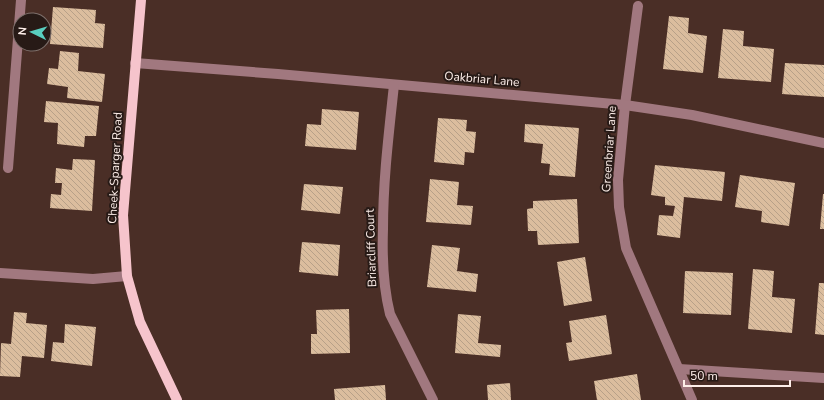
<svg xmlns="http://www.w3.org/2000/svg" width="824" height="400" font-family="'Nunito Sans',sans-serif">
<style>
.building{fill:url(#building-back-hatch)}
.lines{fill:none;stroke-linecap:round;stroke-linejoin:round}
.minor{stroke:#a1787f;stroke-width:10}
.major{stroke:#f6c4cc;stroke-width:10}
.labels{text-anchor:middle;stroke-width:4;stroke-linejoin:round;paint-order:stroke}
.street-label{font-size:12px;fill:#feefea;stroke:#271a16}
</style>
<defs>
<pattern id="building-back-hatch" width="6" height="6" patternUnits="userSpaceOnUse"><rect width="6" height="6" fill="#dbbd9e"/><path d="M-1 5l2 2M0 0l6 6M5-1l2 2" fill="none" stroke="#b7a088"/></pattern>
</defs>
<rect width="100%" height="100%" fill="#4a2e26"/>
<!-- building -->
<g class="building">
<polygon points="53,7 96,10 95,23 105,24 103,48 50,44"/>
<polygon points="669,16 689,18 688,33 707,36 703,73 663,69"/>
<polygon points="723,29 744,31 743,46 774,49 771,82 718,78"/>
<polygon points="60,51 79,53 78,71 105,74 102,102 67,98 68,87 47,84 49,68 58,69"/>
<polygon points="785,63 824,65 824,97 782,94"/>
<polygon points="46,101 99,106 96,136 85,136 84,147 57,144 58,123 44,122"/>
<polygon points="322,109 359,112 356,150 305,146 307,124 321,125"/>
<polygon points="438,118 467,120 466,131 476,132 474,153 465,152 464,165 434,162"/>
<polygon points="525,124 579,128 575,177 549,175 550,164 541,163 543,144 524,142"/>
<polygon points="73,159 95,160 92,211 50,208 51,194 61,195 62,183 55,183 56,168 72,170"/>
<polygon points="655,165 725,172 722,201 684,197 680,238 657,235 659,215 673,216 675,206 665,205 665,197 651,195"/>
<polygon points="740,175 795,183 789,226 761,222 762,211 735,207"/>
<polygon points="430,179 459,182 457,205 473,206 471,225 426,222"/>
<polygon points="304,184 343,187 340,214 301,210"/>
<polygon points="823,194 824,194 824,229 820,229"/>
<polygon points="577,199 579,243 538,245 537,231 528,231 527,209 533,208 533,201"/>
<polygon points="302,242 340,245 338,276 299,272"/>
<polygon points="432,245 460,248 457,271 478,274 476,292 427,287"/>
<polygon points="585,257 592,301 564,306 557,262"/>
<polygon points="753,269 774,271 772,297 795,299 792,333 748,329"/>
<polygon points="685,271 733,273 731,315 683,313"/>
<polygon points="819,283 824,283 824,335 815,334"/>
<polygon points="349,309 350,353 311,354 311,334 317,334 316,310"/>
<polygon points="14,312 27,313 26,323 47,325 44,358 22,356 20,377 0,376 1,343 11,344"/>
<polygon points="458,314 481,316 478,343 501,345 500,357 455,353"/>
<polygon points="606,315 612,354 569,361 566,343 572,342 569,321"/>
<polygon points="65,324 96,327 92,366 51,361 53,342 64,343"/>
<polygon points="637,374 641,400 597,400 594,381"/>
<polygon points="510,383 511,400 488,400 487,385"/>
<polygon points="385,385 386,400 335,400 334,389"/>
</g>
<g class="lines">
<!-- minor -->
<g class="minor">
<polyline points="638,6 625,105 618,180 619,207 626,248 692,400"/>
<polyline points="135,63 278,74 625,105 692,115 824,143"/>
<path d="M394,85C389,132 383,180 383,229C382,258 383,286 390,314L433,400"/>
<polyline points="8,168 21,0"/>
<polyline points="0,273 93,279 127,276"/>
<polyline points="679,369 824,378"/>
</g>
<!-- major -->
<polyline class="major" points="141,0 123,215 127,276 140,322 177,400"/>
</g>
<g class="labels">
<!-- street labels -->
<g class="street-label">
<text transform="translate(482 79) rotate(5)" y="4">Oakbriar Lane</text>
<text transform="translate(609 149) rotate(-86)" y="4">Greenbriar Lane</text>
<text transform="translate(115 168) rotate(-87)" y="4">Cheek-Sparger Road</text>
<text transform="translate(371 248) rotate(-92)" y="4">Briarcliff Court</text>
</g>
</g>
<!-- north arrow -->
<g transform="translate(32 32) rotate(275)"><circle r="19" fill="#271a16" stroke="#7d6f6b"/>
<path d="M0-3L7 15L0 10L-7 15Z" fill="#59cebf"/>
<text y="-6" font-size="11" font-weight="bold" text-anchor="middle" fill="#feefea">N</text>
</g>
<!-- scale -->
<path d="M684 380v6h106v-6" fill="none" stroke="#feefea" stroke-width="2"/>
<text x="690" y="380" font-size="12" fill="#feefea" stroke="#271a16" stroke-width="3" paint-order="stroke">50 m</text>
</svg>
